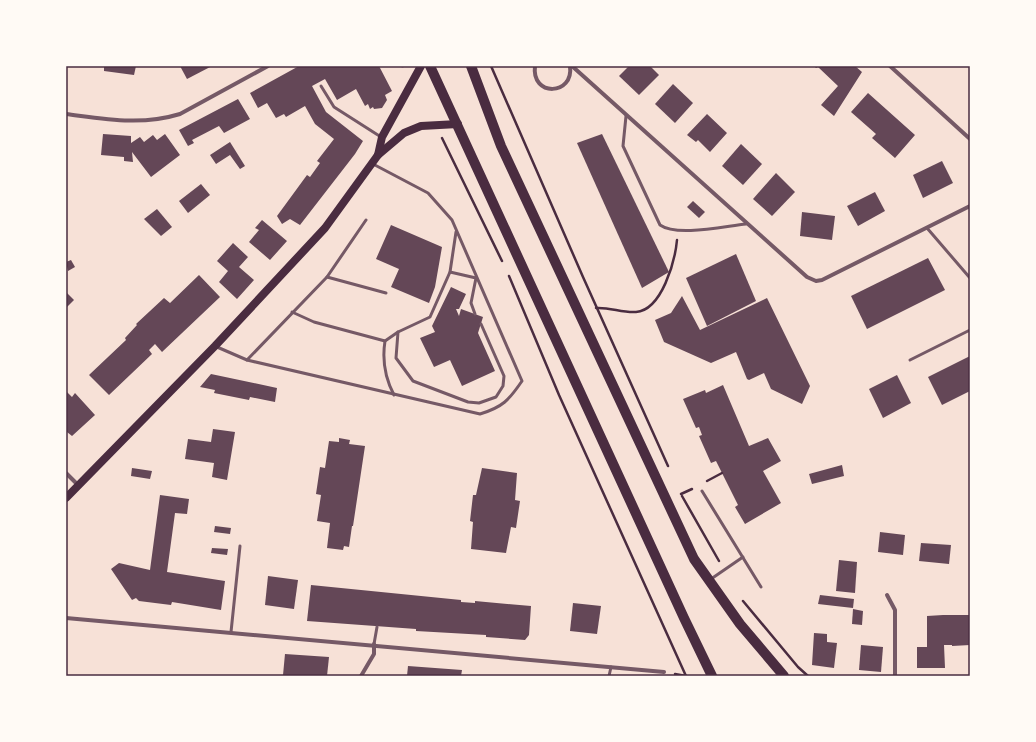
<svg xmlns="http://www.w3.org/2000/svg" width="1036" height="742" font-family="'Archivo Narrow',sans-serif">
<style>
.building{fill:#644757}
.lines{fill:none;stroke-linecap:round;stroke-linejoin:round}
.path{stroke:#4a2c40;stroke-width:2.5}
.service{stroke:#755966;stroke-width:3}
.minor{stroke:#755966;stroke-width:4}
.secondary{stroke:#4a2c40;stroke-width:8}
.primary{stroke:#4a2c40;stroke-width:10}
.neatline{fill:none;stroke:#4a2c40;stroke-width:1.5}
</style>
<rect width="100%" height="100%" fill="#f7e1d7"/>
<!-- building -->
<g class="building">
<polygon points="104,66 136,66 134,75 104,71"/>
<polygon points="180,66 212,66 187,79"/>
<polygon points="299,66 379,66 392,91 385,95 387,100 382,108 374,109 373,107 370,109 368,104 365,106 356,89 337,100 325,79 312,86 326,112 363,141 355,154 300,225 290,219 282,224 277,216 307,175 310,177 320,163 317,161 334,139 315,124 305,106 286,117 284,114 276,118 267,103 258,108 250,93"/>
<polygon points="629,66 650,66 659,75 639,95 619,76"/>
<polygon points="814,66 855,66 862,72 834,116 821,105 838,86 818,67 816,68"/>
<polygon points="673,84 693,103 675,123 655,104"/>
<polygon points="868,93 915,135 895,158 872,138 876,134 851,112"/>
<polygon points="238,99 250,119 224,133 219,126 192,140 194,143 188,146 179,130"/>
<polygon points="707,114 727,133 710,152 698,140 696,142 687,135"/>
<polygon points="103,134 131,136 131,143 140,137 144,142 153,135 157,140 165,134 180,155 151,177 132,152 133,162 124,161 124,157 101,155"/>
<polygon points="602,134 669,272 642,288 577,143"/>
<polygon points="230,142 245,166 240,169 230,155 216,164 210,155"/>
<polygon points="741,144 762,164 743,185 722,166"/>
<polygon points="942,161 953,183 923,198 913,175"/>
<polygon points="776,173 795,192 772,216 753,199"/>
<polygon points="201,184 210,195 188,213 179,201"/>
<polygon points="875,192 885,211 858,226 847,206"/>
<polygon points="693,201 705,212 699,218 687,207"/>
<polygon points="157,209 172,227 161,236 144,219"/>
<polygon points="802,212 835,216 832,240 800,236"/>
<polygon points="262,220 287,241 270,260 249,242 259,230 255,228"/>
<polygon points="391,225 442,247 435,287 429,303 391,287 399,269 376,259"/>
<polygon points="233,243 248,257 239,267 254,280 237,299 219,282 228,271 217,261"/>
<polygon points="736,254 756,301 707,326 686,278"/>
<polygon points="928,258 945,290 867,329 851,296"/>
<polygon points="71,260 75,267 68,271 66,262"/>
<polygon points="199,275 220,297 162,352 155,344 149,350 152,354 109,395 89,375 126,340 125,338 137,325 136,324 164,298 170,303"/>
<polygon points="451,287 466,294 459,309 456,309 459,316 461,309 483,317 478,333 495,371 462,386 450,360 434,367 420,338 435,332 432,326"/>
<polygon points="66,292 74,300 66,308"/>
<polygon points="682,296 700,330 767,298 810,386 802,404 771,389 764,373 749,380 747,379 736,352 711,363 664,342 655,320 671,313"/>
<polygon points="970,356 970,391 942,405 928,377"/>
<polygon points="211,374 277,388 275,402 250,397 249,400 214,393 215,390 200,387"/>
<polygon points="897,375 911,403 883,418 869,389"/>
<polygon points="723,385 749,446 768,438 781,461 763,471 781,503 745,524 735,507 738,505 716,461 711,463 699,436 702,435 699,427 696,428 683,399 705,390 706,393"/>
<polygon points="66,391 72,397 75,393 95,415 72,436 67,432 66,433"/>
<polygon points="213,429 235,432 227,480 212,477 214,463 185,459 188,439 211,442"/>
<polygon points="339,438 350,440 349,444 365,446 353,526 352,526 349,547 344,546 343,550 327,548 330,523 317,521 321,495 316,494 320,467 325,468 329,441 339,442"/>
<polygon points="842,465 844,476 812,484 809,474"/>
<polygon points="132,468 152,471 150,479 131,476"/>
<polygon points="482,468 517,473 515,500 520,501 516,528 511,527 506,553 471,549 473,522 470,521 473,495 476,495"/>
<polygon points="160,495 189,499 187,514 175,513 167,572 225,581 221,610 172,602 171,605 139,601 136,598 132,600 111,569 119,563 150,570"/>
<polygon points="215,526 231,528 230,534 214,532"/>
<polygon points="880,532 905,535 903,555 878,552"/>
<polygon points="921,543 951,545 949,564 919,561"/>
<polygon points="212,548 228,549 227,555 211,553"/>
<polygon points="839,560 857,562 855,593 836,591"/>
<polygon points="268,576 298,580 294,609 265,605"/>
<polygon points="311,585 461,600 461,602 475,603 475,601 531,606 529,635 525,640 486,637 486,635 416,631 416,629 307,621"/>
<polygon points="820,595 854,599 853,608 818,604"/>
<polygon points="573,603 601,606 597,634 570,631"/>
<polygon points="853,609 863,611 862,625 852,624"/>
<polygon points="943,615 970,615 970,645 952,646 952,645 944,645 945,668 917,668 917,647 927,647 927,616"/>
<polygon points="814,633 827,634 827,642 837,643 834,668 812,665"/>
<polygon points="861,645 883,647 881,672 859,670"/>
<polygon points="285,654 329,657 327,676 283,675"/>
<polygon points="408,666 462,670 461,676 407,676"/>
</g>
<g class="lines">
<!-- path -->
<g class="path">
<polyline points="402,66 403,66"/>
<polyline points="491,66 583,277 668,466"/>
<polyline points="442,138 502,261"/>
<polyline points="509,276 559,395 686,676"/>
<path d="M596,308C610,307 622,313 636,312C662,310 675,261 677,240"/>
<polyline points="707,481 722,473"/>
<polyline points="681,494 692,489"/>
<polyline points="682,496 719,561"/>
<polyline points="743,601 798,667 808,676"/>
<polyline points="675,674 686,676"/>
</g>
<!-- service -->
<g class="service">
<polyline points="321,86 334,107 381,137"/>
<path d="M626,116L623,146L660,225C677,237 725,226 746,224"/>
<polyline points="927,228 970,278"/>
<polyline points="450,272 476,278 471,303 475,314"/>
<polyline points="327,277 386,293"/>
<polyline points="292,312 314,322 385,341"/>
<polyline points="398,332 396,358 413,381 468,402 479,403 496,397 503,386 504,376 481,324"/>
<path d="M217,347L247,360L480,414C503,407 509,400 522,381L452,220L428,193L373,164"/>
<polyline points="247,360 327,277 366,220"/>
<polyline points="910,360 970,330"/>
<path d="M394,395C385,378 382,360 385,341L398,332L430,317L450,272L456,232"/>
<polyline points="702,491 761,587"/>
<polyline points="711,579 743,557"/>
<polyline points="231,632 240,546"/>
<polyline points="374,644 377,627"/>
<polyline points="609,676 611,667"/>
</g>
<!-- minor -->
<g class="minor">
<path d="M535,66C531,97 574,96 570,66"/>
<polyline points="572,66 807,277 816,281 822,280 970,206"/>
<polyline points="890,66 970,139"/>
<path d="M66,114C105,119 141,126 180,114L268,66"/>
<polyline points="66,473 78,485"/>
<polyline points="887,595 895,610 895,676"/>
<polyline points="66,618 664,672"/>
<polyline points="361,676 374,654 374,644"/>
</g>
<!-- secondary -->
<g class="secondary">
<polyline points="378,155 404,133 421,126 458,124"/>
<polyline points="66,498 215,346 325,228 378,155 382,137 421,66"/>
</g>
<!-- primary -->
<g class="primary">
<polyline points="430,66 684,618 712,676"/>
<polyline points="471,66 501,146 694,559 740,624 784,676"/>
</g>
</g>
<!-- border -->
<rect width="1036" height="742" fill="none" stroke="#fffaf5" stroke-width="134"/>
<rect x="67" y="67" width="902" height="608" class="neatline"/>
</svg>
